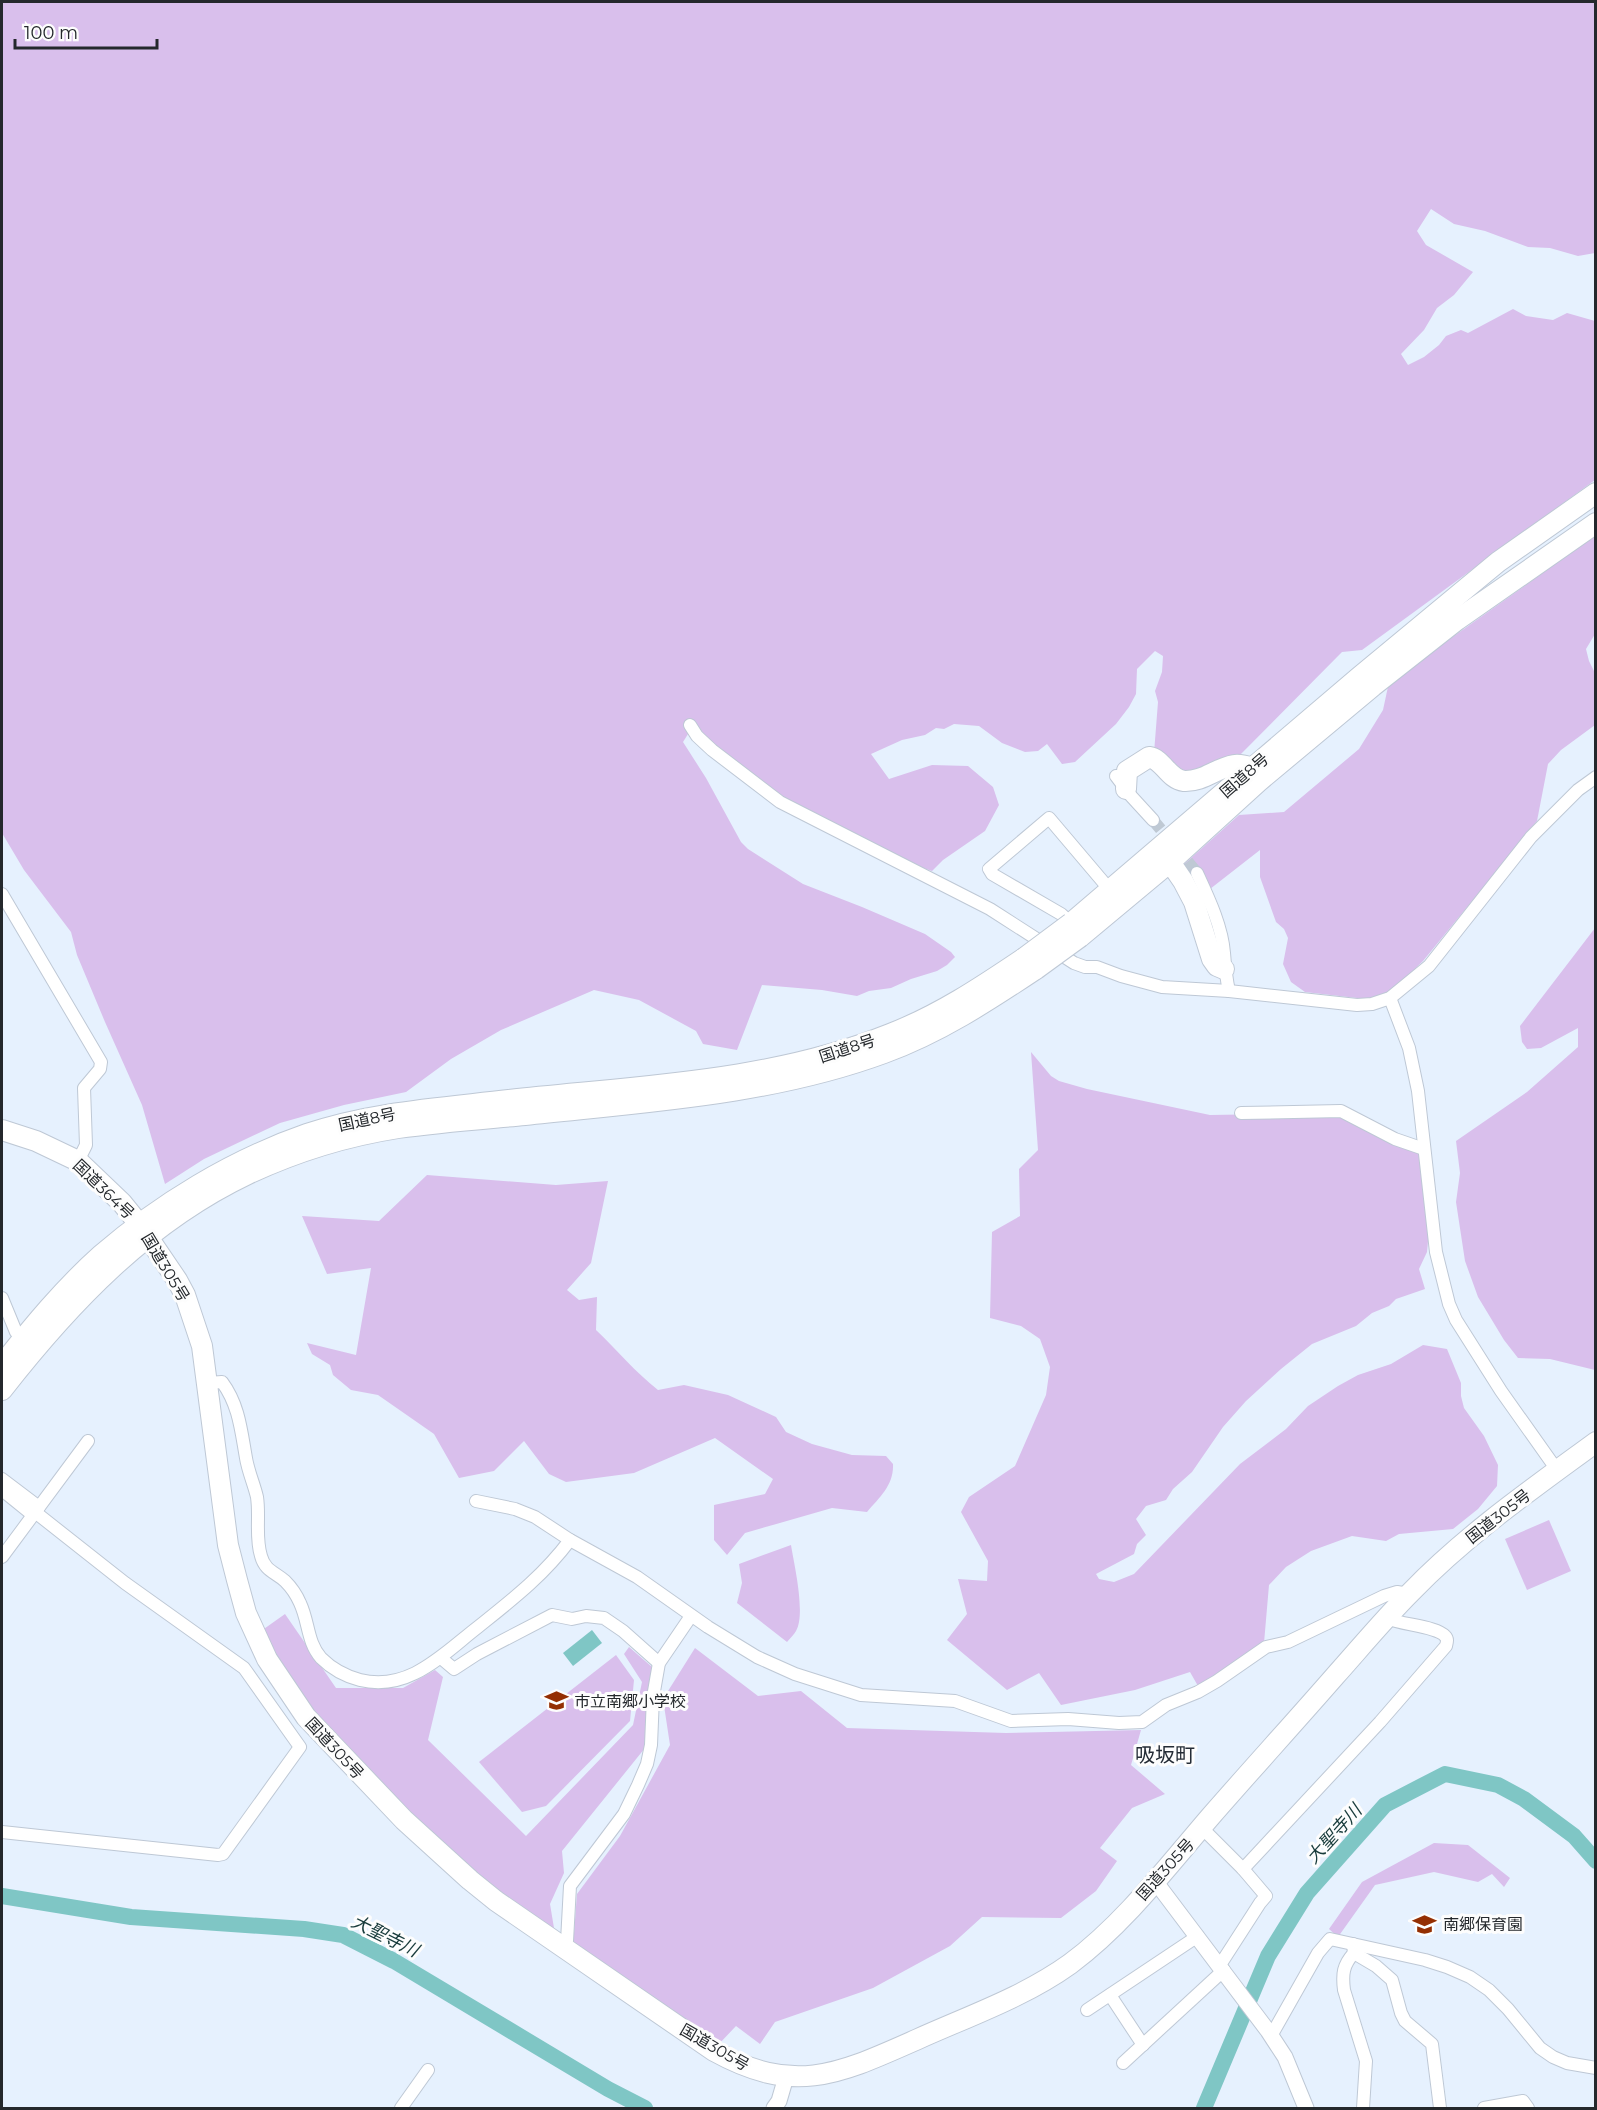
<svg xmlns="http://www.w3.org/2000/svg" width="1597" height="2110" font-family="Montserrat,'Noto Sans JP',sans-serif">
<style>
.green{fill:#d9bfec}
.water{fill:#7fc6c5}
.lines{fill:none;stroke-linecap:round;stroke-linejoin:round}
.river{stroke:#7fc6c5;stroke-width:16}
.minor-tunnel{stroke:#bfc9d4;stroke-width:12;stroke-dasharray:12 6;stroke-linecap:butt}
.minor-casing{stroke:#bec8d5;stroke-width:14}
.tertiary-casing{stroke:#bec8d5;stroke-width:17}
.trunk-casing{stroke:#bec8d5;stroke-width:22}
.minor{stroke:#fff;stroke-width:12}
.tertiary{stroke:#fff;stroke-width:15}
.trunk{stroke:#fff;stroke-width:20}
.trunk-bridge-casing{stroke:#bec8d5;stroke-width:22;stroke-linecap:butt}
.trunk-bridge{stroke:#fff;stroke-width:20}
.labels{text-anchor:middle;stroke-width:6;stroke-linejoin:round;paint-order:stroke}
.street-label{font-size:16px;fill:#24282c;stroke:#fdfdfd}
.poi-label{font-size:16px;fill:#24282c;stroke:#fdfdfd;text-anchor:start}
.water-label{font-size:18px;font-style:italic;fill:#183b3b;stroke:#fdfdfd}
.quarter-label{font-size:20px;fill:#242c36;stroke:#fdfdfd}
</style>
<rect width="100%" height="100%" fill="#e6f1fe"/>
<!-- green -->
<g class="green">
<polygon points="2,2 1595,2 1595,253 1578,256 1550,248 1528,247 1485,231 1454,224 1431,209 1417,231 1426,245 1473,272 1454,295 1437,308 1424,330 1401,354 1408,365 1424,357 1439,345 1446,336 1461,330 1468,333 1513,309 1526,316 1553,320 1567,313 1595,321 1595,480 1362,650 1342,652 1235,760 1221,767 1178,774 1154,753 1158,702 1155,691 1162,672 1163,656 1155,651 1137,669 1136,694 1129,707 1116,724 1075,762 1062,764 1047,744 1038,751 1025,752 1002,743 979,726 954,724 944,729 936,728 925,735 902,740 871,754 889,779 932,765 968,766 993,787 999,805 985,831 943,860 932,871 883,854 773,794 697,733 688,734 683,742 706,778 741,842 748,849 803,884 862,907 925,934 951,952 955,957 947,965 937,971 911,979 891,988 869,991 857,996 822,990 762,985 737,1050 703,1044 696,1031 639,1000 594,990 501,1030 451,1059 406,1092 344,1105 280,1123 204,1159 165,1184 142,1105 105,1022 77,955 71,932 24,870 2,833"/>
<polygon points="1595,536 1595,634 1586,649 1589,661 1595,673 1595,725 1561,750 1548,764 1537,821 1504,862 1423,961 1393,990 1377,998 1357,998 1305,992 1291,982 1283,964 1288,938 1284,929 1276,922 1260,877 1260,850 1210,889 1201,868 1184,874 1182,866 1239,815 1284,812 1359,749 1383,710 1389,682"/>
<polygon points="1595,928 1595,1370 1550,1359 1518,1358 1504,1340 1478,1297 1465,1261 1456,1202 1460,1173 1456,1141 1527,1092 1578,1047 1578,1028 1541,1048 1527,1049 1522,1042 1520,1026"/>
<polygon points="1031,1052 1051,1076 1059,1081 1087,1089 1210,1115 1337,1113 1423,1152 1429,1231 1427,1252 1419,1269 1425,1289 1396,1299 1389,1306 1372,1313 1356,1326 1312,1344 1281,1369 1246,1401 1223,1427 1192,1472 1173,1489 1166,1500 1146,1506 1136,1519 1146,1535 1137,1544 1134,1554 1096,1574 1099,1579 1114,1582 1134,1574 1240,1464 1286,1429 1308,1406 1338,1386 1358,1375 1391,1364 1423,1345 1447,1349 1461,1383 1461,1396 1464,1408 1484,1436 1498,1465 1497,1486 1478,1509 1453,1529 1399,1534 1386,1541 1352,1536 1311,1551 1286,1567 1269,1585 1264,1643 1198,1686 1190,1672 1135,1690 1061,1705 1039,1673 1007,1690 947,1640 967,1614 958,1579 987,1581 988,1561 961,1512 969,1497 1015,1466 1046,1395 1050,1367 1040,1339 1021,1326 990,1318 992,1232 1020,1216 1019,1169 1038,1150"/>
<path d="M427,1175L556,1185L608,1181L591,1263L567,1290L579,1300L597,1297L596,1330C617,1350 635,1372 658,1390L684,1385L728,1395L776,1417L786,1432L812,1444L852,1455L886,1456L893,1464C894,1485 880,1497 867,1512L832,1508L745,1533L727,1555L714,1540V1505L765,1494L773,1479L715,1438L634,1473L566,1482L549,1474L524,1441L494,1471L459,1478L434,1434L378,1395L351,1390L333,1375L330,1365L312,1354L307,1343L356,1355L371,1268L327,1274L302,1216L379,1221Z"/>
<polygon points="1549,1520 1571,1571 1527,1590 1505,1539"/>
<path d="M791,1545C794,1564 806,1614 796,1631C794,1635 790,1638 787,1642L737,1603L742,1583L739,1564Z"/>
<polygon points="285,1614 336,1688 403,1688 435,1670 443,1677 428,1740 526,1836 633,1725 642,1682 624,1654 629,1647 652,1667 645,1748 562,1851 564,1873 550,1904 555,1934 526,1919 327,1736 261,1631"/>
<polygon points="695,1648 758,1696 801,1691 847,1728 1006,1733 1141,1730 1131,1765 1165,1794 1132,1808 1100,1848 1117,1861 1096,1891 1061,1918 982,1917 950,1946 873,1988 775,2022 760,2044 736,2026 718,2045 650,1995 573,1946 577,1894 620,1836 670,1745 663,1699"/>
<polygon points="616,1655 634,1680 630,1721 546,1806 522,1812 479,1762"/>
<polygon points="1434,1843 1468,1845 1510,1878 1504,1887 1492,1874 1478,1882 1434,1872 1375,1885 1338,1937 1329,1929 1362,1882"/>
</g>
<!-- water -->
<polygon class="water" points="592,1630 602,1643 573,1666 563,1653"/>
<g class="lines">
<!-- river -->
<g class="river">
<polyline points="2,1896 131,1917 304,1929 343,1935 394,1961 608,2089 645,2108"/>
<polyline points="1204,2108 1268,1956 1307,1893 1385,1805 1445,1774 1498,1785 1524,1799 1574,1836 1596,1861"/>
</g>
<!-- minor-tunnel -->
<polyline class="minor-tunnel" points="1153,820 1197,873"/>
<defs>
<g id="minor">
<polyline points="690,725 697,736 712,750 780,802 990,909 1074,963 1085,967 1097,967 1121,976 1162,987 1229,991 1357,1005 1372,1004 1390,998 1429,966 1531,837 1578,790 1596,777"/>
<polyline points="1116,776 1131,796 1153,820"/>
<path d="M1197,873C1208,897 1222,926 1224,953C1225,966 1226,978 1229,991"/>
<polyline points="2,894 101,1062 100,1069 84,1088 86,1145 78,1161"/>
<polyline points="1071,923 1061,914 992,874 989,869 1049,818 1110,890"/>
<polyline points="1390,998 1409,1048 1418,1091 1436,1252 1449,1304 1456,1320 1501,1391 1557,1470"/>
<polyline points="1241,1113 1341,1111 1395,1139 1424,1149"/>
<polyline points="2,1298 16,1332 24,1337"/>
<path d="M208,1383L222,1382C239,1405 241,1430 246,1458C248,1471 254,1484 257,1497C260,1517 255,1537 261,1556C265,1571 275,1572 285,1581C291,1587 297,1596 300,1603C309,1622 307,1642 321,1658C332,1669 345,1676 360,1680C409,1692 443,1654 478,1627C513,1599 543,1576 570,1540"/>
<polyline points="2,1479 39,1507"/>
<polyline points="2,1490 33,1515"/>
<polyline points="476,1501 515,1509 535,1517 570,1540 637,1577 708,1627 757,1657 795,1674 861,1695 955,1701 1011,1721 1068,1719 1119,1723 1142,1722 1166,1705 1198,1692 1217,1681 1266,1647 1288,1642 1384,1596 1397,1592 1409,1594"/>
<polyline points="2,1557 88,1441"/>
<polyline points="441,1658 454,1669 477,1654 552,1615 572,1619 586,1616 604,1618 623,1631 659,1663"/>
<polyline points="1201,1827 1243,1869 1266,1896 1260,1903 1220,1965"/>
<polyline points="2,1832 218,1855 223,1854 300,1747 244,1668 125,1583 35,1512"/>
<path d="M1243,1869L1380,1722L1446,1646C1447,1642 1448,1639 1445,1636C1436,1626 1401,1625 1387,1618"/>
<polyline points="1353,1944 1354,1953 1376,1966 1392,1980 1401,2013 1405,2021 1432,2044 1440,2108"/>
<polyline points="560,1945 567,1941 570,1886 624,1814 638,1785 647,1764 651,1745 653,1697 659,1663 691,1616"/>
<path d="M1354,1953C1343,1965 1342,1974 1344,1990L1366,2061L1363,2108"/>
<polyline points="1110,1995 1143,2045"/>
<polyline points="1087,2010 1198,1936"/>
<polyline points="1271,2036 1318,1953 1330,1939 1425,1960 1447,1967 1470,1977 1489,1990 1508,2009 1540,2048 1553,2057 1567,2063 1596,2068"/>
<polyline points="1123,2063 1224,1970"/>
<polyline points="401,2108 428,2070"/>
<polyline points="1484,2108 1523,2101 1528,2108"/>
</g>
<g id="tertiary">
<polyline points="1155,1881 1268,2031 1285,2057 1306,2108"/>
<polyline points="774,2108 779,2101 786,2077"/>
</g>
<g id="trunk">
<path d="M1126,789L1127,771L1149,757C1163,759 1168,779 1184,781C1203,782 1216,768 1234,765C1240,764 1247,766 1253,768"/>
<polyline points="1170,862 1183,881 1194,902 1212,959 1217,966 1224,969"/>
<polyline points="1071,923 1359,677 1498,562 1596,493"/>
<polyline points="1080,937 1170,862 1258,782 1373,686 1457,620 1596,523"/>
<path d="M2,1130L36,1141L78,1161L122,1203L139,1224L177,1280L185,1295L202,1346L228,1545L237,1580L246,1613L267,1659L306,1717L404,1820L470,1880L496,1901L714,2051C795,2096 839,2074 918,2039C969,2016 1024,1997 1070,1964C1123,1925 1168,1866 1211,1816C1252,1769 1294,1723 1335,1676C1360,1648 1384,1619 1411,1592C1466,1535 1532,1489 1596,1442"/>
<path d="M2,1365C32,1327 64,1288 101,1255C160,1204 232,1160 307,1134C372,1112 441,1108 509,1100C637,1086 770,1082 890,1034C939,1015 981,987 1024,958"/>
<path d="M2,1390C70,1303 147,1222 248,1174C295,1152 347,1136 398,1128C440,1122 482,1119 525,1115C645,1102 770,1095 884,1053C939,1033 988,1001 1036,969"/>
</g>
</defs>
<!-- minor casing -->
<use href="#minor" class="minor-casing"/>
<!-- tertiary casing -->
<use href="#tertiary" class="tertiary-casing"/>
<!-- trunk casing -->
<use href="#trunk" class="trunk-casing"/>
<!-- minor -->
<use href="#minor" class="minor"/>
<!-- tertiary -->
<use href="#tertiary" class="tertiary"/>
<!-- trunk -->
<use href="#trunk" class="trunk"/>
<defs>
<g id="trunk-bridge">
<polyline points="1024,958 1071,923"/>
<polyline points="1036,969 1080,937"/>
</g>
</defs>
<!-- trunk-bridge casing -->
<use href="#trunk-bridge" class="trunk-bridge-casing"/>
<!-- trunk-bridge -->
<use href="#trunk-bridge" class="trunk-bridge"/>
</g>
<!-- icons -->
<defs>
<symbol id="school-bare" viewBox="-9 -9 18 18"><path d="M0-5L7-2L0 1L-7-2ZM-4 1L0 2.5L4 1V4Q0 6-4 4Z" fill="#942f03" stroke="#fdfdfd" stroke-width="2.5" paint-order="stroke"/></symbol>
</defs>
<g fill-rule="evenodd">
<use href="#school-bare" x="540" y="1684" width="33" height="33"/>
<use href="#school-bare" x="1408" y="1908" width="33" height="33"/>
</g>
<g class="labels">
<!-- street labels -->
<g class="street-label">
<text transform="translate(1244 775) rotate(-41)" y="6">国道8号</text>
<text transform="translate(847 1048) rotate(-18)" y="6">国道8号</text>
<text transform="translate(367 1119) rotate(-12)" y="6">国道8号</text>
<text transform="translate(104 1189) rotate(44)" y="6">国道364号</text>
<text transform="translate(166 1267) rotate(59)" y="6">国道305号</text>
<text transform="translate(1498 1516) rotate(-38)" y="6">国道305号</text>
<text transform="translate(335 1748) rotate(47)" y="6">国道305号</text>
<text transform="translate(1165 1869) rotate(-48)" y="6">国道305号</text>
<text transform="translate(715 2047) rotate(30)" y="6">国道305号</text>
</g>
<!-- poi labels -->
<g class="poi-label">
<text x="574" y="1707">市立南郷小学校</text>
<text x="1443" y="1930">南郷保育園</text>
</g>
<!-- water labels -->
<g class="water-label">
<text transform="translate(1334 1834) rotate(-48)" y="6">大聖寺川</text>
<text transform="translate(385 1936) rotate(26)" y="6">大聖寺川</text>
</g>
<!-- quarter labels -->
<g class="quarter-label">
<text x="1165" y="1762">吸坂町</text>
</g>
</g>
<!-- border -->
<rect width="1597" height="2110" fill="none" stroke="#24282c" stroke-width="6"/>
<!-- scale -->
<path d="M15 39v9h142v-9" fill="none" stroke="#24282c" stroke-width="3"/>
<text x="24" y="39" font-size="18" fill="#24282c" stroke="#fdfdfd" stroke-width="4.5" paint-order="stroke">100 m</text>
</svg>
